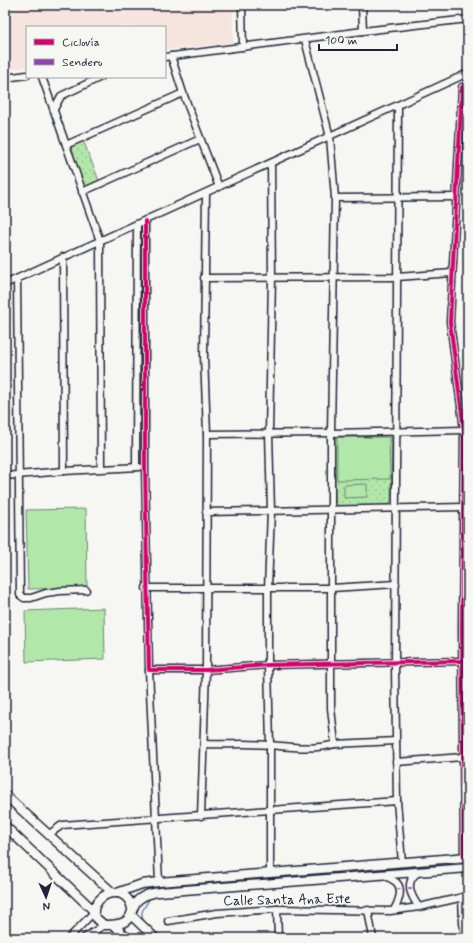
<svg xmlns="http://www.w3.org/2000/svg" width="473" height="943" font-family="Mynerve,sans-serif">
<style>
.built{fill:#f6e5de}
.green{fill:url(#green-dots);stroke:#6a8472}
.pitch{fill:#b2e7aa;stroke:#6a8472}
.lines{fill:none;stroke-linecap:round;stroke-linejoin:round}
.stream{stroke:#678cab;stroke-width:1.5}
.minor-casing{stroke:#22223b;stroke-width:9}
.major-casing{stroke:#22223b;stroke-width:11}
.minor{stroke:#f6f6f2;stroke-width:6}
.major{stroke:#f6f6f2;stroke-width:8}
.quiet{stroke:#8e44ad;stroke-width:3;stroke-dasharray:6 3;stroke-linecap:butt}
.cycleway-casing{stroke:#f6f6f2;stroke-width:6}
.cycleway{stroke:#d6006c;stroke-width:4}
.labels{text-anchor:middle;stroke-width:3;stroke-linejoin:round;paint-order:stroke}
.street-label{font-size:14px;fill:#22223b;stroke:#f6f6f2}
</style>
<defs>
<pattern id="green-dots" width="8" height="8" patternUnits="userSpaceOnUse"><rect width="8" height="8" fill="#b2e7aa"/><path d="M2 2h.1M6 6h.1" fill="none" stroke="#99c693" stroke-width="1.8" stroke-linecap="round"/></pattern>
</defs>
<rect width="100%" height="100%" fill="#f6f6f2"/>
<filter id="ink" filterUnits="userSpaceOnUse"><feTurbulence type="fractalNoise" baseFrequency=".025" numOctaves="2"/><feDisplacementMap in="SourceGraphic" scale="8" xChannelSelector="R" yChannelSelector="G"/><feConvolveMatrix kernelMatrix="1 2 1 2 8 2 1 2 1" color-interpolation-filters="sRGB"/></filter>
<g filter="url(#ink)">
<!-- built -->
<polygon class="built" points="5,5 233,5 233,43 165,50 165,27 27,27 27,67 5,70"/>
<!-- green -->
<g class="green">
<polygon points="83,140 100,183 85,188 83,187 69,147"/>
<polygon points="335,434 392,434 391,503 387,506 341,507 337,505 335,500 334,437"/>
</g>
<!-- pitch -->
<g class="pitch">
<polygon points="337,437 389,437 390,479 337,480"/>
<polygon points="367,484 367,497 344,498 344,485"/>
<polygon points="86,509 87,588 28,589 26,510"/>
<polygon points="104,608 105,659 26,662 25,611"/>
</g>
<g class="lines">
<!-- stream -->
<g class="stream">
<path d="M145,923C137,911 146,908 150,897"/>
<polyline points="157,934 161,938"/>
</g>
<defs>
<g id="minor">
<polyline points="242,5 243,47"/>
<polyline points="362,5 363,31"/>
<polyline points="305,40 330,137 335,198 331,433 331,708 335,744"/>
<polyline points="171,56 183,93 219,187"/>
<polyline points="165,57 363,31 468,19"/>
<polyline points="42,77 100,241 101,468"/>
<polyline points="5,78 27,75"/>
<polyline points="462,87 450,322 464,430 462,628 464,858"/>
<polyline points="398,105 395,669 397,801 402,863"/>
<polyline points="54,109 61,96 101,77"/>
<polyline points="66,145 183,93"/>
<polyline points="82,192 200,139"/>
<polyline points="335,198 456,197"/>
<polyline points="145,221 145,467 149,670 206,670 268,665 463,661"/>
<polyline points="63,257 64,471"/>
<polyline points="204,278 397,277 452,273"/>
<polyline points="17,279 20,595 24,598 31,598 46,593 60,591 86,590"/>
<polyline points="5,284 468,73"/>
<polyline points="207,434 331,433 464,430"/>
<polyline points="136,467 137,224"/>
<polyline points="5,476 64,471 139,467"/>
<polyline points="206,512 464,507"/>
<polyline points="146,588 332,588 396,584"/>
<polyline points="149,670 159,882"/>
<path d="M204,744C226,745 248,743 270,745C291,747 315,750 335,744L396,741"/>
<polyline points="396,762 463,757"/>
<polyline points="201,816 206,670 207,434 204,356 206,193"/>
<polyline points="48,835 62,825 397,801"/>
<path d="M417,873C404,883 411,896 419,907"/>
<polyline points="270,874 270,745 268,665 268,589 271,511 269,433 272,278 271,163"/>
<path d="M385,875C389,878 393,880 396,882C404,889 398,903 394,910"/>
<polyline points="462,897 463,923 465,938"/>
<polyline points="277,909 278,938"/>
<polyline points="368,910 373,938"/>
<polyline points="168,921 217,913 277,909 390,911 419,907 468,896"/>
<polyline points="69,938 93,913"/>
<polyline points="84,938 104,925"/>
</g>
<g id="major">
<polyline points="5,795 113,893"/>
<polyline points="5,826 94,911"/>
<polyline points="117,893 142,884 159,882 468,857"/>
<path d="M132,909C128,885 97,889 93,913L97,919L104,925C113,925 128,925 131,914C133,909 134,904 138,900C147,892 160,892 172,891L468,868"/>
<polyline points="131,915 155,938"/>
<polyline points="114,925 127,938"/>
</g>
</defs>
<!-- minor casing -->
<use href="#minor" class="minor-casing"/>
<!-- major casing -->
<use href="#major" class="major-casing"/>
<!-- minor -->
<use href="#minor" class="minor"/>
<!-- major -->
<use href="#major" class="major"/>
<!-- quiet -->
<g class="quiet">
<polyline points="410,887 410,889"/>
<polyline points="399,889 399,888"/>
</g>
<defs>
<g id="cycleway">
<polyline points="462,87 450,322 464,430 462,628 464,858"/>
<polyline points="145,221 145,467 149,670 206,670 268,665 463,661"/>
</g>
</defs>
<!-- cycleway casing -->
<use href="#cycleway" class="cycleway-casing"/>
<!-- cycleway -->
<use href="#cycleway" class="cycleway"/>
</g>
</g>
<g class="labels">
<!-- street labels -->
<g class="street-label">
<text transform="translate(287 899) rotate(-1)" y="5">Calle Santa Ana Este</text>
</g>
</g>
<!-- margin -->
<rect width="473" height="943" fill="none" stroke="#f6f6f2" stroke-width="20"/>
<rect x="10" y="10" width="453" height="923" fill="none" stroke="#22223b" stroke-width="1.5" filter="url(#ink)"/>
<!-- legend -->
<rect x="26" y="26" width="140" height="52" fill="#f6f6f2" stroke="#a1a1a9"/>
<rect x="34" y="39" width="20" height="6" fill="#d6006c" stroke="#a1a1a9"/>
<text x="62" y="46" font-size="12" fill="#22223b">Ciclovía</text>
<rect x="34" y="59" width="20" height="6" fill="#8e44ad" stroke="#a1a1a9"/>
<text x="62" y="66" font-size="12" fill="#22223b">Sendero</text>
<!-- north arrow -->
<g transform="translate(46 897) rotate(177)" stroke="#f6f6f2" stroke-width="3" paint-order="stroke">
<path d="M0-3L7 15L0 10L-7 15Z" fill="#22223b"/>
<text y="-6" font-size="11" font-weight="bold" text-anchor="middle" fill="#22223b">N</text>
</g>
<!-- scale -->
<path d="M319 44v6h78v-6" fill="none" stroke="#22223b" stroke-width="2"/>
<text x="325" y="44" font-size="12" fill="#22223b" stroke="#f6f6f2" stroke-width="3" paint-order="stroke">100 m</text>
</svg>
